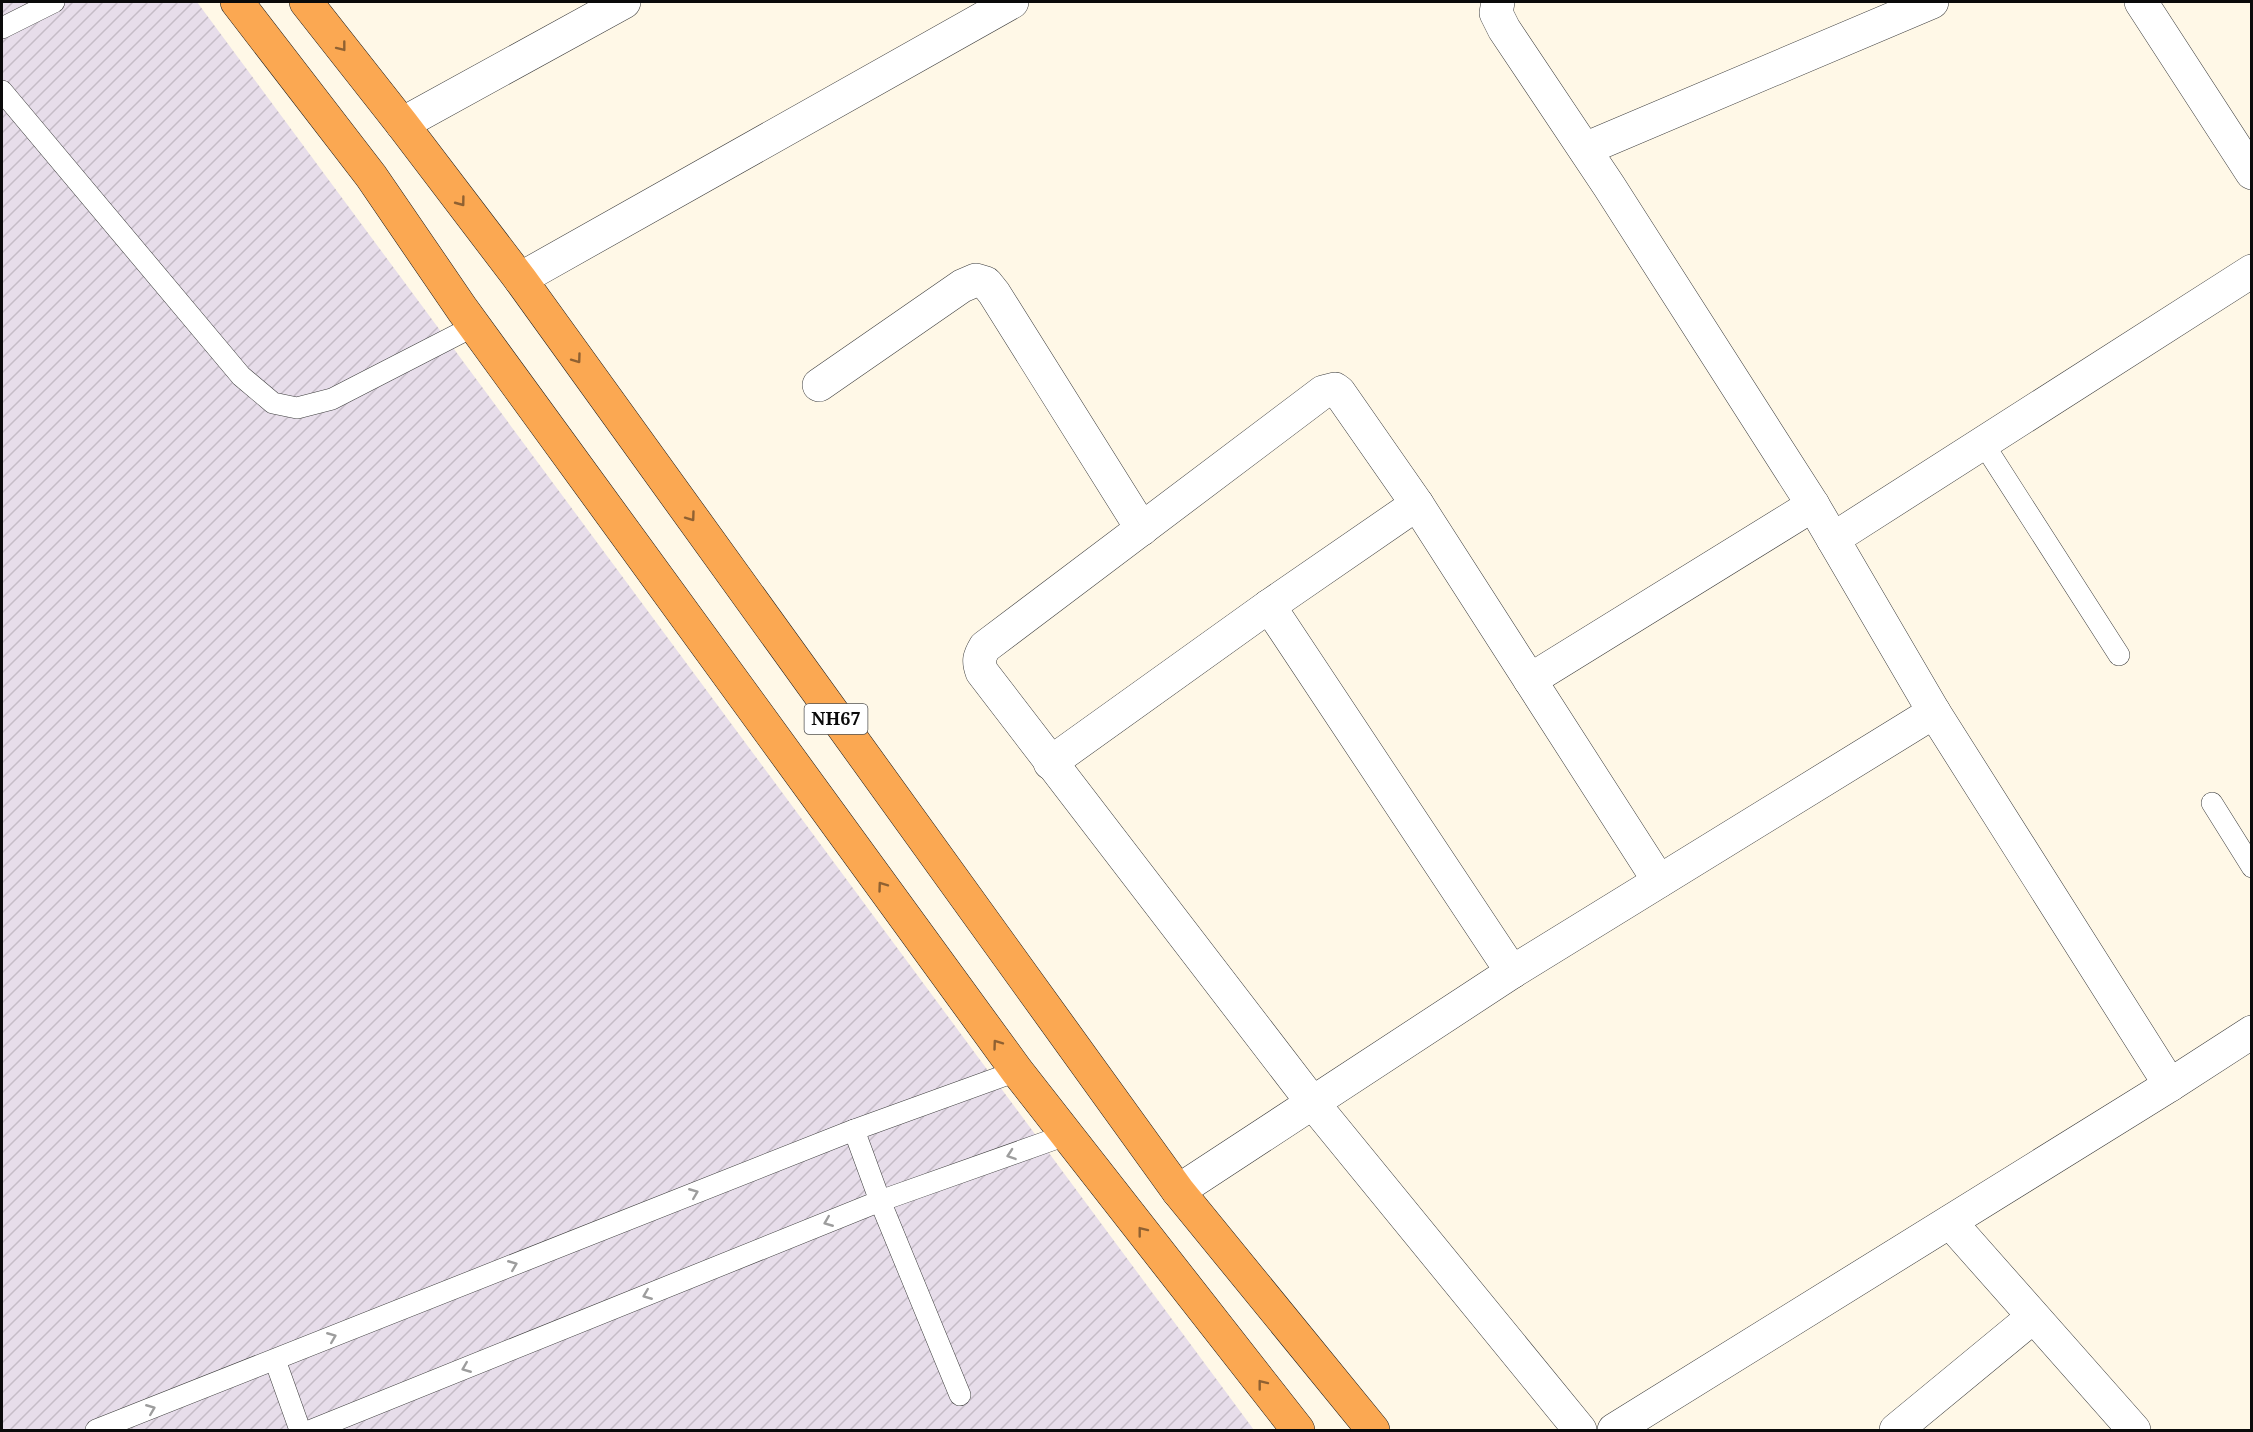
<svg xmlns="http://www.w3.org/2000/svg" width="2253" height="1432" font-family="'Noto Serif',serif">
<style>
.industrial{fill:url(#industrial-furrows)}
.lines{fill:none;stroke-linecap:round;stroke-linejoin:round}
.service-casing{stroke:#3d3d3d;stroke-width:22}
.minor-casing{stroke:#3d3d3d;stroke-width:34}
.trunk-casing{stroke:#1b1b1b;stroke-width:34}
.service{stroke:#fff;stroke-width:21}
.minor{stroke:#fff;stroke-width:33}
.trunk{stroke:#fba852;stroke-width:33}
.oneway{stroke:#8f6132}
.oneway2{stroke:#9d9d9d}
.labels{text-anchor:middle;stroke-width:6;stroke-linejoin:round;paint-order:stroke}
.shield{fill:#fff;stroke:#545454;stroke-width:1.5}
.shield-label{font-size:18px;font-weight:bold;fill:#0a0a0a}
</style>
<defs>
<pattern id="industrial-furrows" width="10" height="10" patternUnits="userSpaceOnUse" patternTransform="scale(1.5)"><rect width="10" height="10" fill="#e7ddea"/><path d="M-1 1l2-2M0 10L10 0M9 11l2-2" fill="none" stroke="#c5bcc7"/></pattern>
</defs>
<rect width="100%" height="100%" fill="#fff8e7"/>
<!-- industrial -->
<polygon class="industrial" points="2,2 197,2 1254,1430 2,1430"/>
<g class="lines">
<defs>
<g id="service">
<polyline points="2,28 54,2"/>
<polyline points="2,91 241,376 273,403 297,408 332,399 474,326"/>
<polyline points="1983,443 2119,655"/>
<polyline points="2212,803 2252,867"/>
<polyline points="854,1130 880,1201 960,1395"/>
<polyline points="275,1360 300,1430"/>
<polyline points="96,1430 854,1130 1017,1071"/>
<polyline points="312,1430 880,1201 1066,1135"/>
</g>
<g id="minor">
<polyline points="1498,2 1496,13 1504,29 1609,186 1813,505 1934,712 2170,1085"/>
<polyline points="2141,2 2252,173"/>
<polyline points="402,124 624,2"/>
<polyline points="1585,149 1932,2"/>
<polyline points="520,279 1012,2"/>
<polyline points="819,385 962,286 976,280 986,283 994,293 1142,529"/>
<polyline points="1833,539 2252,271"/>
<polyline points="1269,606 1512,972"/>
<polyline points="1530,680 1813,505"/>
<polyline points="1050,763 1269,606 1417,504"/>
<polyline points="1178,1191 1512,972 1934,712"/>
<polyline points="1950,1222 2134,1430"/>
<path d="M1580,1430L1312,1102L982,672C978,661 979,657 985,647L1323,392L1335,389L1339,392L1417,504L1659,881"/>
<polyline points="1614,1430 2170,1085 2252,1032"/>
<polyline points="1896,1430 2033,1317"/>
</g>
<g id="trunk">
<polyline points="237,2 371,176 462,309 1017,1071 1298,1430"/>
<polyline points="306,2 402,124 520,279 1178,1191 1373,1430"/>
</g>
</defs>
<!-- service casing -->
<use href="#service" class="service-casing"/>
<!-- minor casing -->
<use href="#minor" class="minor-casing"/>
<!-- trunk casing -->
<use href="#trunk" class="trunk-casing"/>
<!-- service -->
<use href="#service" class="service"/>
<!-- minor -->
<use href="#minor" class="minor"/>
<!-- trunk -->
<use href="#trunk" class="trunk"/>
</g>
<!-- one-way arrows -->
<defs><path id="oneway-chevron" d="M-2-3.5L2.5 0L-2 3.5" fill="none" stroke-width="1.6" stroke-linecap="round" stroke-linejoin="round" transform="scale(1.5)"/></defs>
<g class="oneway">
<use href="#oneway-chevron" transform="translate(342 47) rotate(52)"/>
<use href="#oneway-chevron" transform="translate(461 202) rotate(53)"/>
<use href="#oneway-chevron" transform="translate(577 359) rotate(54)"/>
<use href="#oneway-chevron" transform="translate(691 517) rotate(54)"/>
<use href="#oneway-chevron" transform="translate(882 886) rotate(-126)"/>
<use href="#oneway-chevron" transform="translate(997 1044) rotate(-126)"/>
<use href="#oneway-chevron" transform="translate(1142 1231) rotate(-128)"/>
<use href="#oneway-chevron" transform="translate(1262 1384) rotate(-128)"/>
</g>
<g class="oneway2">
<use href="#oneway-chevron" transform="translate(1011 1155) rotate(161)"/>
<use href="#oneway-chevron" transform="translate(694 1193) rotate(-22)"/>
<use href="#oneway-chevron" transform="translate(828 1222) rotate(158)"/>
<use href="#oneway-chevron" transform="translate(513 1265) rotate(-22)"/>
<use href="#oneway-chevron" transform="translate(647 1295) rotate(158)"/>
<use href="#oneway-chevron" transform="translate(332 1337) rotate(-22)"/>
<use href="#oneway-chevron" transform="translate(466 1368) rotate(158)"/>
<use href="#oneway-chevron" transform="translate(151 1409) rotate(-22)"/>
</g>
<g class="labels">
<!-- shield labels -->
<rect class="shield" x="804.5" y="704" width="63" height="30" rx="4.5"/>
<g class="shield-label">
<text x="836" y="725">NH67</text>
</g>
</g>
<!-- border -->
<rect width="2253" height="1432" fill="none" stroke="#0a0a0a" stroke-width="6"/>
</svg>
